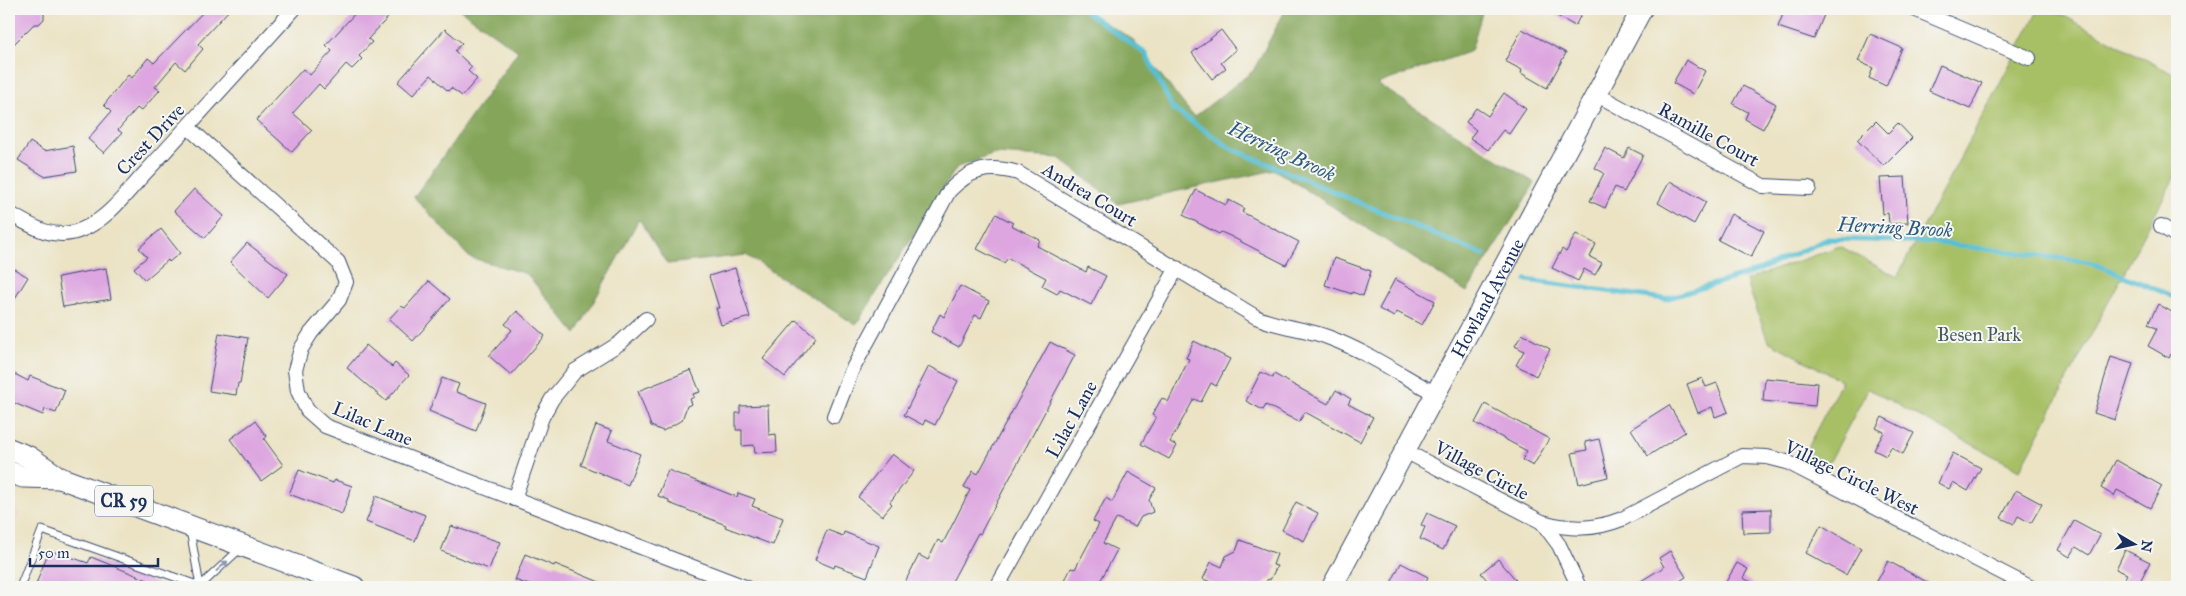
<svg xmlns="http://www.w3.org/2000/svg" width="2186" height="596" font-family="'IM FELL Great Primer',serif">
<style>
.built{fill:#f6cfd7}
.green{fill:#a7c065;stroke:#617862}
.forest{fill:#85a65a;stroke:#506a5c}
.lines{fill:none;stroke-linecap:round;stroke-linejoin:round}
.stream{stroke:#57bfd4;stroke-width:5}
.building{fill:#dda6e0}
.lane-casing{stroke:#3a4a6d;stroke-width:9}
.street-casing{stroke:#3a4a6d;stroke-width:16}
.secondary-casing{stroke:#3a4a6d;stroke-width:22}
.primary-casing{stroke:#3a4a6d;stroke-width:23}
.lane{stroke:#fff;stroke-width:7}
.street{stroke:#fff;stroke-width:14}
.secondary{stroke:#fff;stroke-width:20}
.primary{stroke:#fff;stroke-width:21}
.oneway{stroke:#8d97ae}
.labels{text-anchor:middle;stroke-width:4;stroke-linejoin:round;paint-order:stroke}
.shield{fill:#f6f6f2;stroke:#5d6b8a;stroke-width:1}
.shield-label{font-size:18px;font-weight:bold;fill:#1b2f5e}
.street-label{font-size:19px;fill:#1b2f5e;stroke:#f6f6f2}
.park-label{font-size:19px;fill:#455a60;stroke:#f6f6f2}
.water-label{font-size:20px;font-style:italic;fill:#2d5a81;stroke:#f6f6f2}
</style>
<rect width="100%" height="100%" fill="#f6f6f2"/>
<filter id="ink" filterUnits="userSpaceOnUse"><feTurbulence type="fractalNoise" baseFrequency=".02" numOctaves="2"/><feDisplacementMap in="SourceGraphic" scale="10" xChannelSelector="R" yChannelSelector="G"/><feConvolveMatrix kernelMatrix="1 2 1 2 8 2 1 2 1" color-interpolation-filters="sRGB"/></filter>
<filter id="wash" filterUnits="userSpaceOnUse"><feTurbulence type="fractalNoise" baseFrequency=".0096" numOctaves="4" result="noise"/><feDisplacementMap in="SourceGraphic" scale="20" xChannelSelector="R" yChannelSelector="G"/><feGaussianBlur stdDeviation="1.12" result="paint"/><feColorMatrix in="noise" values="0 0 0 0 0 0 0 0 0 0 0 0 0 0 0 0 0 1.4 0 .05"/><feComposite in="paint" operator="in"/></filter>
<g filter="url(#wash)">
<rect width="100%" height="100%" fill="#ebe3c4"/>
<!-- built -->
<polygon class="built" points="9,501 20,515 9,527"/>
<!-- green -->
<polygon class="green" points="2039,9 2051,9 2177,76 2177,172 2020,470 1868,389 1820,480 1797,467 1842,381 1768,341 1746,280 1840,246 1897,277"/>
<!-- forest -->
<polygon class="forest" points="459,9 1082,9 1132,39 1194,117 1253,71 1286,9 1483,9 1471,51 1377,84 1535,183 1467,292 1275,170 1118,204 1059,158 995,154 957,167 856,325 746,255 667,264 639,219 576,334 527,274 469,257 414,197 518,51"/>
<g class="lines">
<!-- stream -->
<g class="stream">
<polyline points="1082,9 1146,54 1173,109 1232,149 1484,255"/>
<polyline points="1526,280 1665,299 1754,272 1828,239 1931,242 2090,262 2177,298"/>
</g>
</g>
<g id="blocks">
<!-- building -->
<g class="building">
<polygon points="9,9 44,9 44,19 39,24 34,24 9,49"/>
<polygon points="206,9 230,9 198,44 203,49 185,70 176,62 155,87 160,90 141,111 137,108 118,130 122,133 104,153 88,139 111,112 104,105 128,75 132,78 148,58 154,63"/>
<polygon points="359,9 396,9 368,39 372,42 359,56 362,59 352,69 346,64 324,89 319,84 293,113 312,130 292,152 256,120 303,69 310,75 332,51 326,45"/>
<polygon points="1545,9 1584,9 1575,26"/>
<polygon points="1785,9 1808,9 1824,15 1814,39 1778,27"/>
<polygon points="445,29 462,43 455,51 472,67 468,71 477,79 462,96 451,88 448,91 431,75 413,95 398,82"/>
<polygon points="1522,29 1566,53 1547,88 1521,73 1522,70 1505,61"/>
<polygon points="1221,30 1236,50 1221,63 1226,68 1212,79 1192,53"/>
<polygon points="1870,34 1902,48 1886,86 1869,78 1873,68 1858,61"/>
<polygon points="1686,60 1705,71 1693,94 1673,83"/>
<polygon points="1940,65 1982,83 1970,109 1929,91"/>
<polygon points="1743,86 1776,104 1763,129 1745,119 1748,112 1733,104"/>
<polygon points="1504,93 1526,109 1509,134 1503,130 1488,150 1470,138 1476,130 1466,122 1476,108 1488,116"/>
<polygon points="1876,121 1888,133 1898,123 1912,138 1884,166 1857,140"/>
<polygon points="30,142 44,151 73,146 77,171 44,176 18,160"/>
<polygon points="1605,148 1624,158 1629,148 1643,155 1624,192 1615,187 1605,208 1590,201 1604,173 1595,168"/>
<polygon points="1905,177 1908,223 1889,224 1888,213 1883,214 1880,178"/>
<polygon points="1670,181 1706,202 1694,224 1658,203"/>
<polygon points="194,189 224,216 205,238 174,211"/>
<polygon points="1196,190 1226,205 1229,200 1244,208 1242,212 1299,242 1286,265 1230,236 1221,232 1219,234 1183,215"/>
<polygon points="996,214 1013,223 1011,225 1040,240 1037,246 1086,272 1088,267 1106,276 1091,305 1060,289 1057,294 1042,286 1046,278 1008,258 1004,263 977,249"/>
<polygon points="1731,214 1764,231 1751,257 1718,240"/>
<polygon points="161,229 180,253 169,262 168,260 145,280 134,268 147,257 139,248"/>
<polygon points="1576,234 1596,244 1590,257 1602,263 1595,275 1584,269 1578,281 1552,268 1562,249 1566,252"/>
<polygon points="247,243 288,274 268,298 230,262"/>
<polygon points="1334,258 1371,271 1363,296 1352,292 1352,294 1325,285"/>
<polygon points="9,266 28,277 9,308"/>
<polygon points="106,268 111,299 63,307 58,277"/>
<polygon points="735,268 750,317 721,325 716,308 719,308 709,276"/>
<polygon points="1395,279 1435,301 1422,325 1397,312 1394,317 1379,309"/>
<polygon points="429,281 450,299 413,341 389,319 401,306 405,308"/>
<polygon points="960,286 989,301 981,318 975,315 959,347 931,332 940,314 944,317"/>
<polygon points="2158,304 2177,315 2177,343 2169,358 2148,346 2157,329 2148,324"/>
<polygon points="517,311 545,336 511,375 489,356 512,330 505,324"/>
<polygon points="796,320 816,337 785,377 763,359"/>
<polygon points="219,333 248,338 240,383 238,383 236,395 209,391"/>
<polygon points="1522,334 1550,349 1536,376 1516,365 1524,351 1515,346"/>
<polygon points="1194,341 1230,359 1216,386 1211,383 1201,402 1194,399 1170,442 1177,446 1169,459 1141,444 1156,417 1152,415 1162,398 1168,402 1189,359 1186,358"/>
<polygon points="1050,342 1075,355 980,534 978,533 949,587 916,587 905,582 919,555 928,560 938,540 943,543 970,490 964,487 973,471 978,474"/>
<polygon points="366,345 392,367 395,363 409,375 386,401 347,368"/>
<polygon points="2111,357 2133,364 2115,420 2094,413"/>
<polygon points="929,366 958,381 935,425 925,420 923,425 904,415"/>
<polygon points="691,370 700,392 693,394 694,397 690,399 692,404 687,406 682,420 663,431 651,426 638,391"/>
<polygon points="9,371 28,381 30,376 65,390 56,413 45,409 43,415 9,401"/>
<polygon points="1261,372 1273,378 1274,374 1328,404 1336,390 1351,399 1348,404 1373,417 1360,442 1305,412 1299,422 1266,405 1263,410 1246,401"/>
<polygon points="442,378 459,384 456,392 486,403 476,431 429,411"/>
<polygon points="1702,378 1706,387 1717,383 1728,412 1715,417 1712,407 1698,413 1687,384"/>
<polygon points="1765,378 1817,383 1815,406 1763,401"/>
<polygon points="1485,404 1549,439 1533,466 1522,460 1527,451 1475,423"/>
<polygon points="768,405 769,435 776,434 777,452 755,453 754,445 742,446 742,430 736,430 736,413 740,413 740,406"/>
<polygon points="1669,405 1685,432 1648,456 1631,429"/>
<polygon points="1882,417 1914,433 1903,454 1891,447 1886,456 1874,450 1884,432 1876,428"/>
<polygon points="255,421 267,437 264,439 283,465 261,481 230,439"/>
<polygon points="596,425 612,431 608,441 640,454 628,485 581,465"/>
<polygon points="1599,439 1608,477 1579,484 1572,453 1587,450 1585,442"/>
<polygon points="1953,453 1981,468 1968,491 1953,482 1949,489 1938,483"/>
<polygon points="892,454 914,471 890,502 892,504 882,516 858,497"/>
<polygon points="2116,460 2162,486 2150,508 2117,490 2114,496 2101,488"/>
<polygon points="299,470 333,483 335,480 352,486 342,514 289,494"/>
<polygon points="668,470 737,497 738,493 755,499 752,506 783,518 773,545 725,527 726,525 669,503 669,500 658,496"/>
<polygon points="1128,472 1156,488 1149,500 1153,512 1141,517 1135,527 1117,518 1103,543 1117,550 1097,587 1073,587 1064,582 1071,568 1075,569 1099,524 1093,521 1106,498 1112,502"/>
<polygon points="2016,490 2042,504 2031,523 2018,516 2014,524 2001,518"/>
<polygon points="376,496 425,515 415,541 366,522"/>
<polygon points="1296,502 1318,513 1304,541 1282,530"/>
<polygon points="1771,509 1771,532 1743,533 1742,510"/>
<polygon points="1427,513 1455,526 1443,550 1420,539 1425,527 1421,525"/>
<polygon points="2074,521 2100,535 2089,555 2076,547 2070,557 2058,550"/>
<polygon points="1821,525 1861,548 1846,575 1806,553"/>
<polygon points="451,526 500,542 489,569 441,551"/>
<polygon points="827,530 843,536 844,532 879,546 867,577 835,565 834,568 815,560"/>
<polygon points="1240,540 1277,554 1273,565 1277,566 1270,580 1268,579 1262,587 1223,587 1203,579 1211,562 1222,567 1226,556 1236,551"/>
<polygon points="2125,550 2150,562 2137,587 2120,587 2127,574 2116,569"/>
<polygon points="1670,551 1686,577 1670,587 1631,587 1664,567 1659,558"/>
<polygon points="56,552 88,563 91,557 165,587 35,587 46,558 50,553"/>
<polygon points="525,554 554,566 555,564 612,587 535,587 515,580"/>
<polygon points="1498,559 1516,580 1508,587 1493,587 1481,573"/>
<polygon points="1888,561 1936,587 1874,587"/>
<polygon points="1401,563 1428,577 1423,587 1389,587"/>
<polygon points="1737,563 1748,569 1743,578 1761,587 1723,587"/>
</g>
</g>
</g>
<g filter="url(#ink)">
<use href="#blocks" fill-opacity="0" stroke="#3a4a6d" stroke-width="1"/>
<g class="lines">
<defs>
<g id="lane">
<polyline points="190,530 200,586"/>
<polyline points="20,587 42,530 200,586"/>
<polyline points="199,587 241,548"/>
</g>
<g id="street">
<polyline points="1914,9 2029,58"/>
<polyline points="1596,94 1763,186 1809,188"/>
<polyline points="188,127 338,262 346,282 339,300 311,333 301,349 295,370 298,391 307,410 325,426 745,587"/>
<path d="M9,213C32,227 56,242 83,229C108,219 127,192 145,173C195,119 244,64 294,9"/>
<polyline points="2161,226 2177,236"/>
<path d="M834,416L851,372L949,191C971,168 989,165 1018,173L1256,317C1280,328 1306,328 1330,338C1367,352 1401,375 1436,394"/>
<path d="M1405,451L1542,522C1571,530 1594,530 1622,519L1742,456L1767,457L1787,462L2030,587"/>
<polyline points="514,499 542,417 552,399 575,371 620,343 646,319"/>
<polyline points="1542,522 1559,545 1579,587"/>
<polyline points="997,587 1177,268"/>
</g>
<g id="secondary">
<path id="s1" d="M1332,587L1642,9"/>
</g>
<g id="primary">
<polyline points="9,449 29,457 60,478 354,587"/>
<polyline points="9,472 23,477 59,478"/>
</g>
</defs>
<!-- lane casing -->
<use href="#lane" class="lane-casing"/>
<!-- street casing -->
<use href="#street" class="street-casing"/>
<!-- secondary casing -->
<use href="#secondary" class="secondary-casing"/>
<!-- primary casing -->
<use href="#primary" class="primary-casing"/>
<!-- lane -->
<use href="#lane" class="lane"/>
<!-- street -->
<use href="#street" class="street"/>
<!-- secondary -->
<use href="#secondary" class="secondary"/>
<!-- primary -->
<use href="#primary" class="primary"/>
</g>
<!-- one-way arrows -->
<defs><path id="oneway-shaft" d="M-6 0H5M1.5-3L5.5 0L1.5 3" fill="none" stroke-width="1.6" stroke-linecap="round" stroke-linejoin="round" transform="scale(1.25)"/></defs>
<use class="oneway" href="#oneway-shaft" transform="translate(222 566) rotate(-42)"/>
</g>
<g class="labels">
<!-- shield labels -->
<rect class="shield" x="95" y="485.5" width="58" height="31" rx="4"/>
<g class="shield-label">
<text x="124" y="507">CR 59</text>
</g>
<!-- street labels -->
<g class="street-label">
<text transform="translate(1709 134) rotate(29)" y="7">Ramille Court</text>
<text transform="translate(150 139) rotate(-47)" y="7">Crest Drive</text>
<text transform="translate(1090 194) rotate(31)" y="7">Andrea Court</text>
<text dy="7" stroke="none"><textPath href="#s1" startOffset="328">Howland Avenue</textPath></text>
<text transform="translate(1071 419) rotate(-61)" y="7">Lilac Lane</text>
<text transform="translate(373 423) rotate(23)" y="7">Lilac Lane</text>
<text transform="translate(1482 470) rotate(28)" y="7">Village Circle</text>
<text transform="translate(1852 477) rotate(26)" y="7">Village Circle West</text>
</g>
<!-- park labels -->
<g class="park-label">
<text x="1979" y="341">Besen Park</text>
</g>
<!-- water labels -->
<g class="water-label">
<text transform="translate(1282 151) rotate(25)" y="7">Herring Brook</text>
<text transform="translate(1895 227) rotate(3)" y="7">Herring Brook</text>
</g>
</g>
<!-- margin -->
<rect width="2186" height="596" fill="none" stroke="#f6f6f2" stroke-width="30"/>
<!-- north arrow -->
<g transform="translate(2134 544) rotate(99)" stroke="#f6f6f2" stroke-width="4" paint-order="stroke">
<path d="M0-4L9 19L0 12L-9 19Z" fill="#1b2f5e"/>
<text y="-8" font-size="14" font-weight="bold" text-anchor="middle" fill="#1b2f5e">N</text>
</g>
<!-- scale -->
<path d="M30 558v8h128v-8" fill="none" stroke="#1b2f5e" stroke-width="2.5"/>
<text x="38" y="558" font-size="15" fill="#1b2f5e" stroke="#f6f6f2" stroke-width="4" paint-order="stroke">50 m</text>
</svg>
